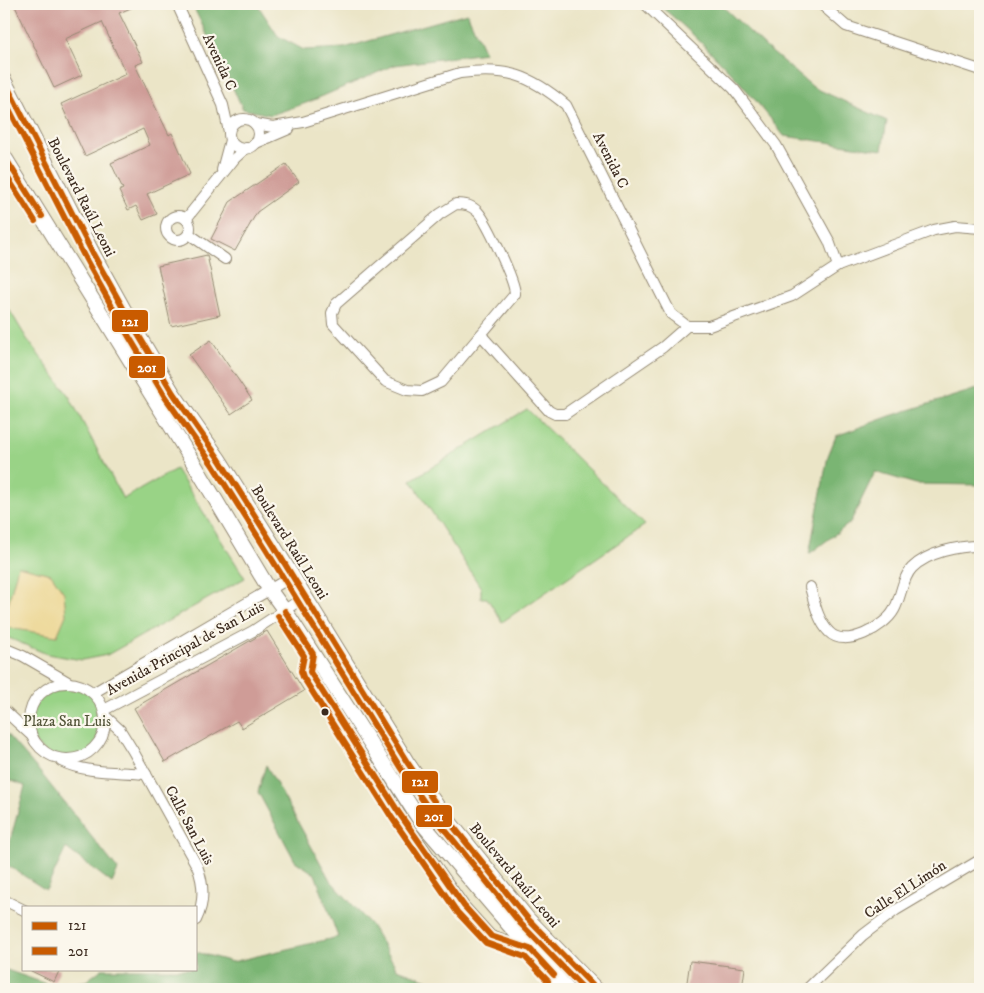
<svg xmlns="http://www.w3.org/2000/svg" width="984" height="993" font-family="'IM FELL DW Pica',serif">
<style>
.green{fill:#99d386;stroke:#6a7e52}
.forest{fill:#7ab573;stroke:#5a7048}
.sand{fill:#eeda9e;stroke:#94825e}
.building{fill:#cf9c97}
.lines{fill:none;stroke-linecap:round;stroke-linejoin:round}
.minor-casing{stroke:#938872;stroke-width:12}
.secondary-casing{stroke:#938872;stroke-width:16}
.minor{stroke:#fff;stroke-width:10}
.secondary{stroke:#fff;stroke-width:14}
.bus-1-casing{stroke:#fbf7ec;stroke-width:10}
.bus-2-casing{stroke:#fbf7ec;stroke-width:10}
.bus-1{stroke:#c95b00;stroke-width:6}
.bus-2{stroke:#c95b00;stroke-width:6}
.bus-dot{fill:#3b2a1e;stroke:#fbf7ec;stroke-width:2}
.labels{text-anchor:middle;stroke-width:4.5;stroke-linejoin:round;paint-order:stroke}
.street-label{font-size:15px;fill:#3b2a1e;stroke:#fbf7ec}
.park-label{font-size:15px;fill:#525438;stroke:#fbf7ec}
.line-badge{stroke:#fbf7ec;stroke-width:2}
.badge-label{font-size:14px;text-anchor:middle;font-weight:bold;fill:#fff}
</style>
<rect width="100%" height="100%" fill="#fbf7ec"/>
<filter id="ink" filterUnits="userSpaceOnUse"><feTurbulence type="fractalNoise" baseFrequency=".02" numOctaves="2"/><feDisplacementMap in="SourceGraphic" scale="10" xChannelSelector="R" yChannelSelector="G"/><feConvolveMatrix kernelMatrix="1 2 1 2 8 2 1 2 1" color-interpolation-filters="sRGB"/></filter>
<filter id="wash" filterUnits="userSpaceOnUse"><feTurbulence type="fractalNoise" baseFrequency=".0096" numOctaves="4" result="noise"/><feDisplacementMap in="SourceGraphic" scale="20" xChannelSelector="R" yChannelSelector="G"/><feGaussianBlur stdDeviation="1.12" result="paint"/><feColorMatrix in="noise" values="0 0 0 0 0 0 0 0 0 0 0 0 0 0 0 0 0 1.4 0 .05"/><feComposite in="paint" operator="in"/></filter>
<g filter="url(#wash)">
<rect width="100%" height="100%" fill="#ebe5c7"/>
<!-- green -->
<g class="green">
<polygon points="4,301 27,339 69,396 123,499 176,469 245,578 107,655 82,660 47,654 4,636"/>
<polygon points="527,409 645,525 502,622 487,598 481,598 481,588 411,480"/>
<circle cx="67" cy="721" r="38"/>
</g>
<!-- forest -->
<g class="forest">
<polygon points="192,4 257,4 278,36 304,50 344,48 467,13 485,53 395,65 309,102 271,115 243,109"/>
<path d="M658,4H720L767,48L813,87L887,121L882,150L784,136C747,87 705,43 658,4Z"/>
<polygon points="980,388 980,485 916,484 875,472 850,523 809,554 828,456 836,436 890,416"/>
<polygon points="4,731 40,772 118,870 112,883 66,848 46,890 4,863 25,786 4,778"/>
<polygon points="266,765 330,880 371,925 397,969 453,989 4,989 4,969 52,986 86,981 102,969 196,969 196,952 232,962 338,937 315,874 295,861 258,792"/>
</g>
<!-- sand -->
<polygon class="sand" points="18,566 51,574 64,593 66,615 57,636 4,627 4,620"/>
<g id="blocks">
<!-- building -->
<g class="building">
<polygon points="14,4 140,4 119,13 143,62 135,65 169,135 172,133 190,174 147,194 157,214 143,220 136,206 128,210 119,191 123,189 111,163 150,145 143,129 85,156 61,104 126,74 102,22 65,39 82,75 54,88"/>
<polygon points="286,164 299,182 257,212 235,251 211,239 230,202"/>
<polygon points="207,255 220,315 171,326 158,266"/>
<polygon points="211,340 252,400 231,414 189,355"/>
<polygon points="267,631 304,691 242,728 237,721 165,762 134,708"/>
<polygon points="690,961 745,968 742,989 686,989"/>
<polygon points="27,969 60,969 54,982"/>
</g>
</g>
</g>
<g filter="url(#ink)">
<use href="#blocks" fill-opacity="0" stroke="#938872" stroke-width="1"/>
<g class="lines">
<defs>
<g id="minor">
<polyline points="177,4 223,105 229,132"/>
<polyline points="821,4 846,26 980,70"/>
<circle cx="244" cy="134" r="15"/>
<path d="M255,124L273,127L303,122L460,73C507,67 530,75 566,105L671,314L687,326H709L792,296L838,266L829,241L776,145L756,118L734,89L645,4"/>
<polyline points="254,144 289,129"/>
<polyline points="222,170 230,140"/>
<path d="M456,204C465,204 471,205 478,212C487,222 515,281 515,294L441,382L422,391L407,390L385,381L333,324L332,313L336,304L440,214Z"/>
<circle cx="178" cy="228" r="12"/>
<polyline points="186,219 235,158 246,148"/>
<polyline points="189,234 225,259"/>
<polyline points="838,266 934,230 955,226 980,228"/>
<polyline points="481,335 549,411 555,414 565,414 663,347 687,326"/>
<path d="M810,587C814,601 818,621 829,632C845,649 885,627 894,610C901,598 902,578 912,568C928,552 958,546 980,546"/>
<polyline points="4,648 23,656 68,682"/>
<polyline points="313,654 310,672 399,813 464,906 491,936 530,949"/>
<circle cx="67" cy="721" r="38"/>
<polyline points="93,693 293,576"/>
<polyline points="4,710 30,734"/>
<polyline points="104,710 253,631 306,596"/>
<path d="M105,716L120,730L133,751L197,866C204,884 205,902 196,920"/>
<path d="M61,761C86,774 119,771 146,774"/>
<polyline points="4,900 24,910"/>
<polyline points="807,989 863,935 896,910 980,860"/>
</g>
<g id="secondary">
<polyline points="4,80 93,254 133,326 173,393 219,459 272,543 407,762 440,810 528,919 596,989"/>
<polyline points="4,156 196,467 269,589 290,618 421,822 508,924 567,989"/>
</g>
</defs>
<!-- minor casing -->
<use href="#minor" class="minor-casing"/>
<!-- secondary casing -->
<use href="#secondary" class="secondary-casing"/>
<!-- minor -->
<use href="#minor" class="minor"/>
<!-- secondary -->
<use href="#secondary" class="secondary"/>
<defs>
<g id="bus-1">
<polyline points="4,80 93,254 133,326 173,393 219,459 272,543 407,762 440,810 528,919 596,989"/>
<polyline points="4,156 42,216"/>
<polyline points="285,611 313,654 310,672 399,813 464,906 491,936 530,949 554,975"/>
</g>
<g id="bus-2">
<polyline points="4,99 85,258 125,330 165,397 212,464 265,548 400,767 433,815 521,924 584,989"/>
<polyline points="4,172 35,221"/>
<polyline points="278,616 304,656 301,671 303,677 392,818 457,912 486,943 525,957 548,981"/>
</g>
</defs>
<!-- bus-1 casing -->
<use href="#bus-1" class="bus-1-casing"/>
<!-- bus-2 casing -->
<use href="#bus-2" class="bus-2-casing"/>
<!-- bus-1 -->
<use href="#bus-1" class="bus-1"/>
<!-- bus-2 -->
<use href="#bus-2" class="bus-2"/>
</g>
</g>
<!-- markers -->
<circle class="bus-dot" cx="325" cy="712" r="4.5"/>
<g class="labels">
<!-- street labels -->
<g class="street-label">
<text transform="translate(220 62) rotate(65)" y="5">Avenida C</text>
<text transform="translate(611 160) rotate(63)" y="5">Avenida C</text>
<text transform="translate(82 197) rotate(63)" y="5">Boulevard Raúl Leoni</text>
<text transform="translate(290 542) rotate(58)" y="5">Boulevard Raúl Leoni</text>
<text transform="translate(185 648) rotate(-29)" y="5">Avenida Principal de San Luis</text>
<text transform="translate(190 825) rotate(62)" y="5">Calle San Luis</text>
<text transform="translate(515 875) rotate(50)" y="5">Boulevard Raúl Leoni</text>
<text transform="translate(905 889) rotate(-33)" y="5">Calle El Limón</text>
</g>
<!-- park labels -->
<g class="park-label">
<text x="67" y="726">Plaza San Luis</text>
</g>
</g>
<g class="line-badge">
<rect x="111" y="309" width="38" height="24" rx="5" fill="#c95b00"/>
<rect x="128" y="355" width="38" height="24" rx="5" fill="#c95b00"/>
<rect x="401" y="770" width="38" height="24" rx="5" fill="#c95b00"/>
<rect x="415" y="804" width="38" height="24" rx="5" fill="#c95b00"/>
</g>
<g class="badge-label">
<text x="130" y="326">121</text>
<text x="147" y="372">201</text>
<text x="420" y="786">121</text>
<text x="434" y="821">201</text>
</g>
<!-- margin -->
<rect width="984" height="993" fill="none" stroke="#fbf7ec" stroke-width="20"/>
<!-- legend -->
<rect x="22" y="906" width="175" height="65" fill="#fbf7ec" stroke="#aea59a"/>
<rect x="32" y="922" width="25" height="8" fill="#c95b00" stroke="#aea59a"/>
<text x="68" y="930" font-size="15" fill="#3b2a1e">121</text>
<rect x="32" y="947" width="25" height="8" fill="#c95b00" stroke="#aea59a"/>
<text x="68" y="956" font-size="15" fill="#3b2a1e">201</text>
</svg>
